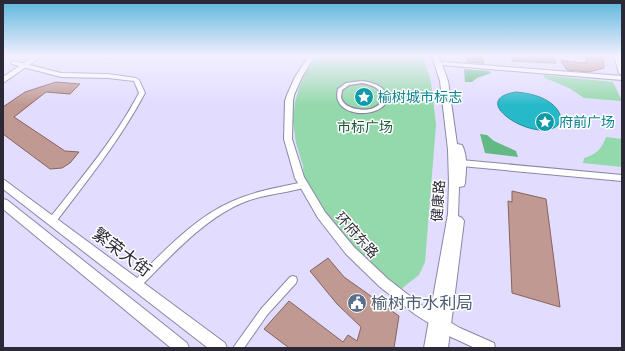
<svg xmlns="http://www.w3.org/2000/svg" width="625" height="351" font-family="'Golos Text','Noto Sans SC',sans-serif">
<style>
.green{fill:#94d9ab}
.forest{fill:#62b983}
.water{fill:#25b9c9;stroke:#278e9d}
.building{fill:#c09993;stroke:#87635e}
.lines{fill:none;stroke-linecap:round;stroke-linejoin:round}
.pedestrian-casing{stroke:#8c86a6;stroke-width:2.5}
.minor-casing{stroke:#8c86a6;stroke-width:2}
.tertiary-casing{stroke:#8c86a6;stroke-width:2}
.secondary-casing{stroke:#8c86a6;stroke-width:2}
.pedestrian{fill:#fff;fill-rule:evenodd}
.minor{fill:#fff;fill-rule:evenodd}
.tertiary{fill:#fff;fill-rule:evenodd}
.secondary{fill:#fff;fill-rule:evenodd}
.labels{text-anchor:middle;stroke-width:3;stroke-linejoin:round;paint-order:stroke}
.culture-label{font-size:14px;fill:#0d838f;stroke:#fff;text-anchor:start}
.park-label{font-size:14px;fill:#1a5a37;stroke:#fff}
.street-label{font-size:14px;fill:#2b2936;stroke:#fff}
.near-street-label{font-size:17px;fill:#2b2936;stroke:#fff}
.near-service-label{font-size:17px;fill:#4e5e75;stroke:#fff;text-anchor:start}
</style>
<rect width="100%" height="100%" fill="#e2dcff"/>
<!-- green -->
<g class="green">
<polygon points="318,56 423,56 431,82 436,125 425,262 419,275 396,293 366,267 304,185 303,166 296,143 293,121 295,102 300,85 307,70"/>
<polygon points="543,75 613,82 622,101 584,98 569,88 545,78"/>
<path d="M606,137L622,139V167L583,163L584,158C595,155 602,149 606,137Z"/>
</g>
<!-- forest -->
<g class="forest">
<polygon points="464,69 489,71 491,73 477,78 472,82 465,82"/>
<polygon points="480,134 487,135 494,141 516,151 518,157 485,153"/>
</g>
<!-- water -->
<path class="water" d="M516,92C527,93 537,95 546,100C564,110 568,129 543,130C518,131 472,99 516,92Z"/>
<!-- building -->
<g class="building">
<polygon points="466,56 481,56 484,63 468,62"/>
<polygon points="512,56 553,56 556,63 512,61"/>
<polygon points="586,56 603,56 604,68 589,72 567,70 561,61 586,63"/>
<polygon points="56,82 80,84 70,94 46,92 14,117 65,151 79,152 70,163 62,168 50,169 3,134 3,107 25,92"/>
<polygon points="512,191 546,199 560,307 512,293 508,201 512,202"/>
<polygon points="328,258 344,277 399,316 394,348 289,348 264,329 289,301 343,342 348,335 357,341 361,327 337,304 310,271"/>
</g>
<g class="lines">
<defs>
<path id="pedestrian" d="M362,81C374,83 386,86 388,100C386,102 384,106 382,107C367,119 331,113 338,89L346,83ZM362,83C372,85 382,88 384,100C380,104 377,107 371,109C362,111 343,109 341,97C341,95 342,93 342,90L349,85Z"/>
<g id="minor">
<polygon points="109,56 114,56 111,58 109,57"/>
<polygon points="558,56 571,57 571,56 575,56 576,59 573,61 561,59 559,59"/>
<path d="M14,61L61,73L108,74L136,78L139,80L145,93C120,140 87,181 55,223L52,224L49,223L48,221L49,219C81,178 115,139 139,93L134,81L108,78L61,77L12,64L11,63Z"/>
<path d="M304,182L307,183L308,185L307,187C287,193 266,194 247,201C206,216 169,258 139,288L136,289L133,288L132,285L133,282C162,253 195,217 233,201C255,191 280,187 304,182Z"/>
<polygon points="293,276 296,277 297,280 296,283 267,315 244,348 233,348 261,309 290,277"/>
</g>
<g id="tertiary">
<polygon points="309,56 315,56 302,77 294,95 293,101 292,139 304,177 325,212 354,247 388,279 424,307 460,328 494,343 495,348 475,348 451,337 416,315 380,287 346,254 318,218 295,178 284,139 285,101 287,95 295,77"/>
<polygon points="614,56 620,56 622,62 622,75 619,73"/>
<polygon points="444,62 622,76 622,80 442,65 442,63"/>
<polygon points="461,160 622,175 622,181 461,166 457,163"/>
</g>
<g id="secondary">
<polygon points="34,56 42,56 3,83 3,77"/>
<path d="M432,56H439L448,81L457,144L462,145C468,156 466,171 465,183L464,186L459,187L458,216L462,218L464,221L448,348H424L448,214L449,183L448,150L440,81Z"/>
<polygon points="3,179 225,343 227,348 208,348 3,189"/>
<polygon points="3,199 7,200 187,343 189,348 171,348 3,209"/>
</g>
</defs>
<!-- pedestrian casing -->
<use href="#pedestrian" class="pedestrian-casing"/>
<!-- minor casing -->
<use href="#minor" class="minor-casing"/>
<!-- tertiary casing -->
<use href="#tertiary" class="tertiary-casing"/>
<!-- secondary casing -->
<use href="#secondary" class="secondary-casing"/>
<!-- pedestrian -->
<use href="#pedestrian" class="pedestrian"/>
<!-- minor -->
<use href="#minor" class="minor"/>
<!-- tertiary -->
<use href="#tertiary" class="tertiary"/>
<!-- secondary -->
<use href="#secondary" class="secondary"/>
</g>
<!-- sky -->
<linearGradient id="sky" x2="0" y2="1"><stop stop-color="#5ab6dc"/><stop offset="0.53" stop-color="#f2efff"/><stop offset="1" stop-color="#f2efff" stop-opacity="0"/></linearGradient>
<rect width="625" height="105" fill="url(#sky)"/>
<!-- icons -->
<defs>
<symbol id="sight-disc" viewBox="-11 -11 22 22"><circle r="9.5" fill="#0f9aa8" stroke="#fff"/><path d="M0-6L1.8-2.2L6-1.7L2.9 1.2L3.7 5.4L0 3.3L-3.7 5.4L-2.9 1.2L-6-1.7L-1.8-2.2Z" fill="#fff"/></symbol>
<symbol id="civic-disc" viewBox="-11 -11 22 22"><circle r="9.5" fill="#5c6f8a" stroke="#fff"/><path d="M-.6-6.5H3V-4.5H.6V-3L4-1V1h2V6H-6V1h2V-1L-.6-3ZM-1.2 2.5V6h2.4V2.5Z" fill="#fff"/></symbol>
</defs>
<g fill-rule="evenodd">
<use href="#sight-disc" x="353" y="86" width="22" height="22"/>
<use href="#sight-disc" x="534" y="111" width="22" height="22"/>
<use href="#civic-disc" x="346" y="292" width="22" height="22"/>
</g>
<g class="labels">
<!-- culture labels -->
<g class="culture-label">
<text x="378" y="102">榆树城市标志</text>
<text x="559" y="127">府前广场</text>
</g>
<!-- park labels -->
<g class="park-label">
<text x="365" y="132">市标广场</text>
</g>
<!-- street labels -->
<g class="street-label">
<text transform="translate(438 201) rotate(-86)" y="5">健康路</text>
<text transform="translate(357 235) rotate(48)" y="5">环府东路</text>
</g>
<!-- near-street labels -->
<g class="near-street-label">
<text transform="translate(122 252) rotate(37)" y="6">繁荣大街</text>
</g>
<!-- near-service labels -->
<g class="near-service-label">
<text x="371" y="309">榆树市水利局</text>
</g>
</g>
<!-- border -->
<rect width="625" height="351" fill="none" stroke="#2b2936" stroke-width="8"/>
</svg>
